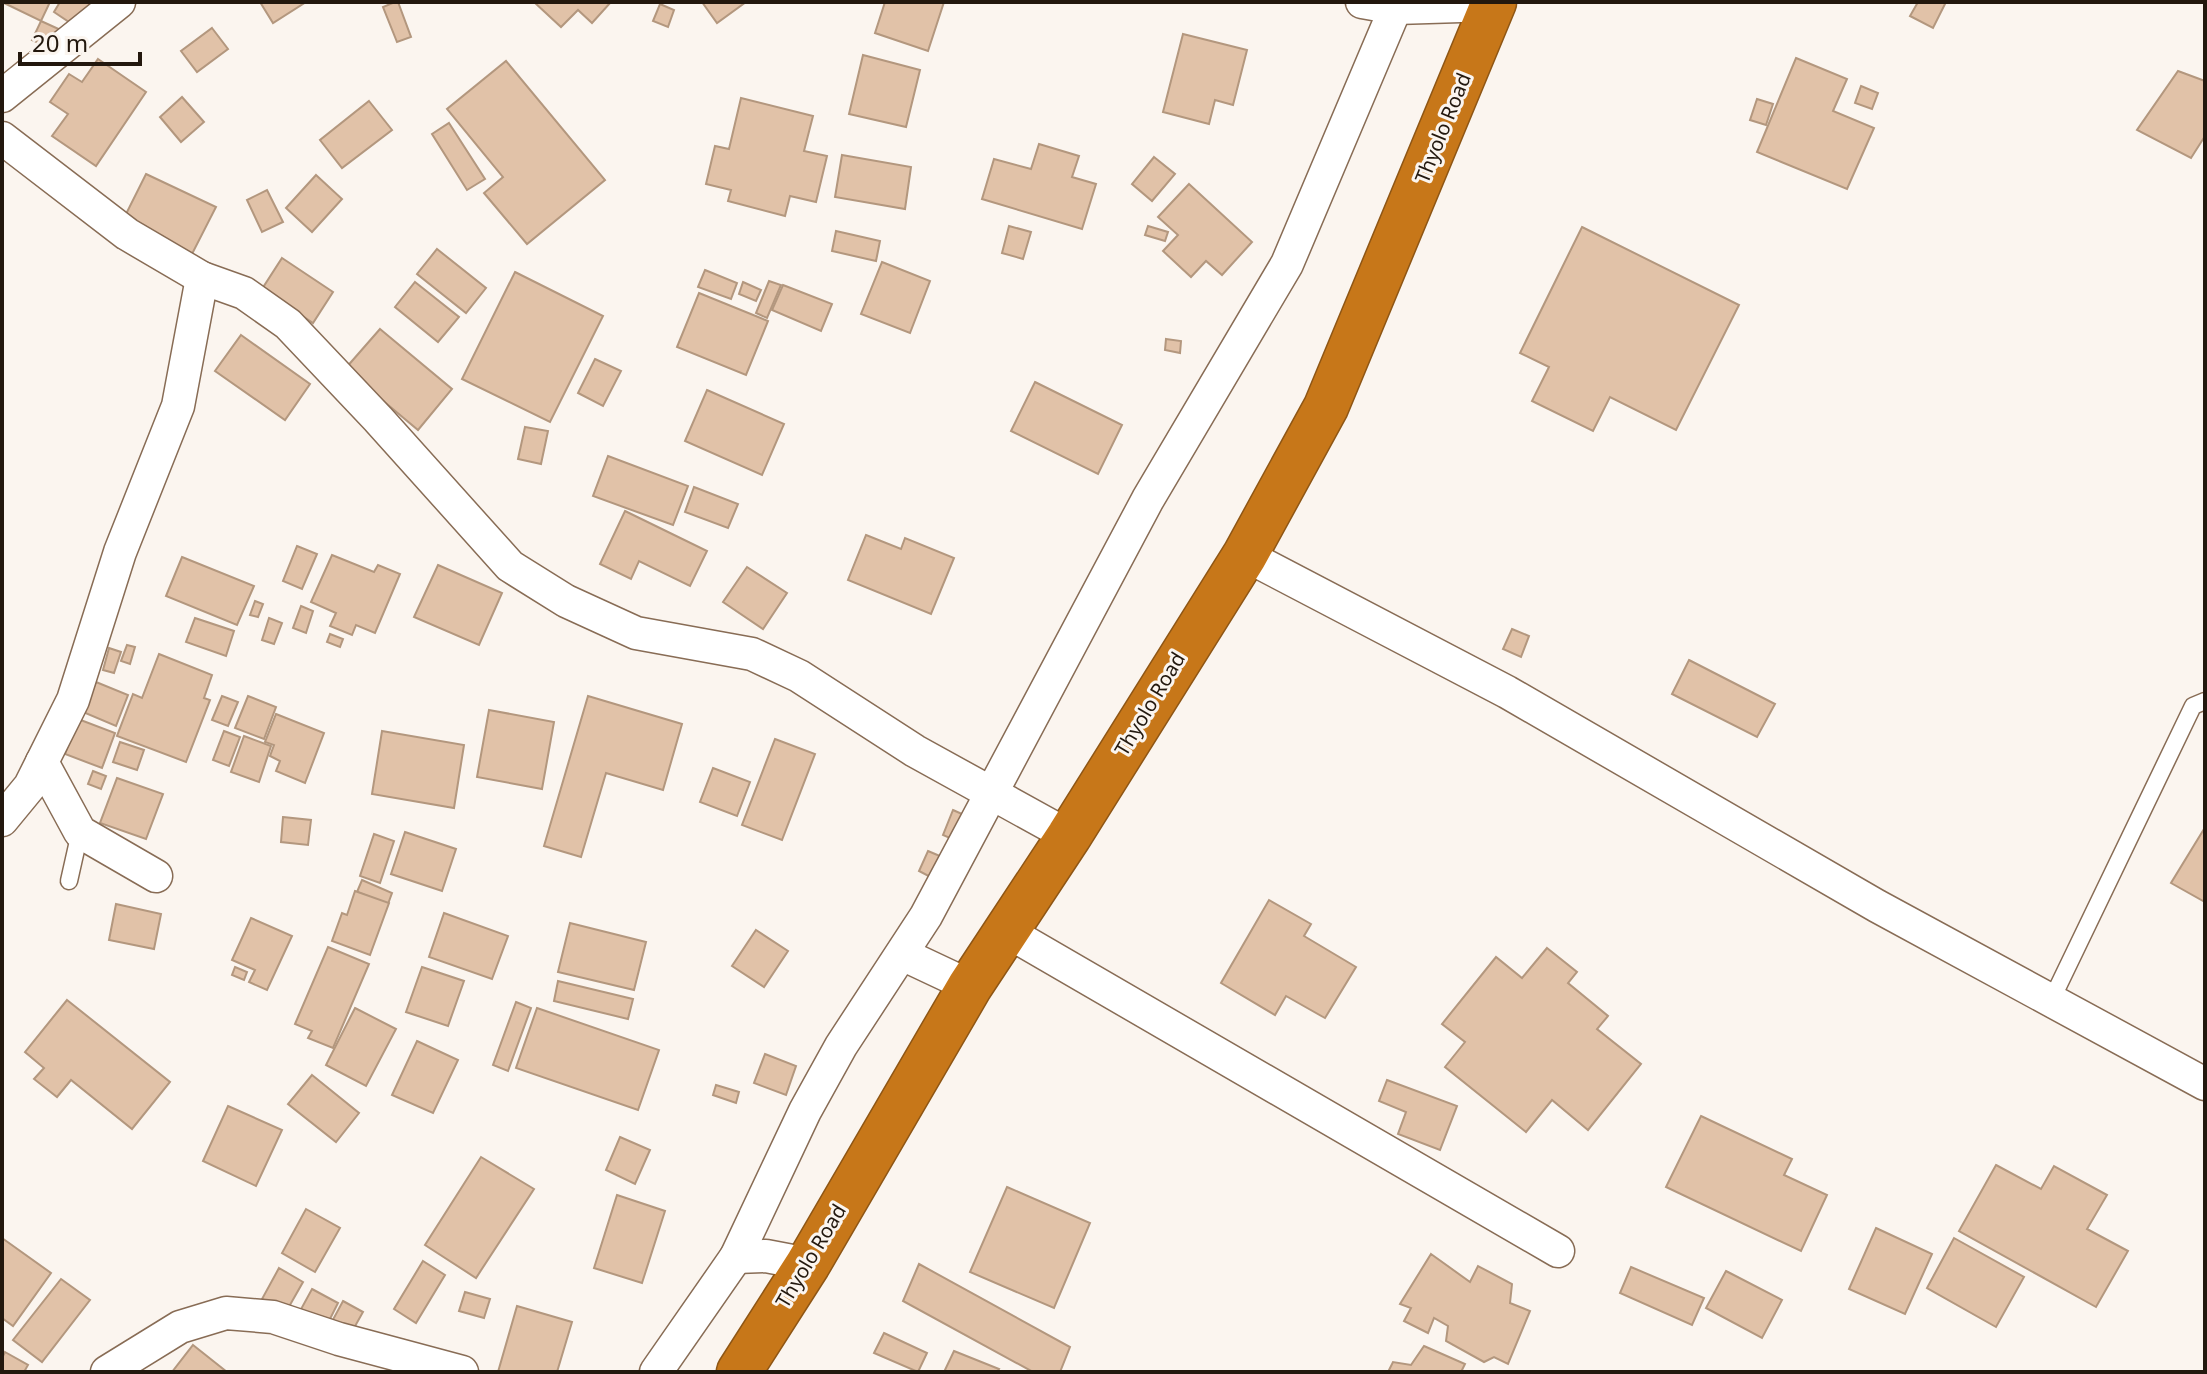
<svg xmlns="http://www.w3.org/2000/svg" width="2207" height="1374" font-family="'Noto Sans',sans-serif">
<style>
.building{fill:#e1c2a8;stroke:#b3977e;stroke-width:2}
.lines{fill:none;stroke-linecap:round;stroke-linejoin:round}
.lane-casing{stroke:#886c55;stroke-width:19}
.street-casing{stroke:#886c55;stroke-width:35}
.highway-casing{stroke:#8e5615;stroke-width:47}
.lane{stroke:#fff;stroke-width:16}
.street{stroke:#fff;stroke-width:32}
.highway{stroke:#c77719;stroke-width:44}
.labels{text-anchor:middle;stroke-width:6;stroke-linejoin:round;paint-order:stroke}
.street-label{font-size:20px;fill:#23180e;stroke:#fbf5ef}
</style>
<rect width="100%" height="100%" fill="#fbf5ef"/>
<!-- building -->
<g class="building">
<polygon points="2,2 50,2 41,21"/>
<polygon points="60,2 91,2 75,26 54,12"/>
<polygon points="260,2 306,2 273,23"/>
<polygon points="395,2 398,2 411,37 397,42 383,7"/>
<polygon points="534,2 611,2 592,23 578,10 561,27"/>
<polygon points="702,2 746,2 717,23"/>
<polygon points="885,2 944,2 928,51 875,33"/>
<polygon points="1918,2 1946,2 1933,28 1910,16"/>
<polygon points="660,4 674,10 668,27 653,21"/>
<polygon points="41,21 63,31 54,50 32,40"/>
<polygon points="212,28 228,49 197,72 181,51"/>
<polygon points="1183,34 1247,50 1233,105 1215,100 1209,124 1163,112"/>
<polygon points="863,55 920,70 906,127 849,114"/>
<polygon points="1796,58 1847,79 1833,111 1874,128 1847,189 1757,152"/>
<polygon points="98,59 146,92 96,166 52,136 68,114 50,102 69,74 82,82"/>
<polygon points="506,61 605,180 527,244 484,193 503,177 447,109"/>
<polygon points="2178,71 2205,81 2205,136 2191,158 2137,130"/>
<polygon points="1861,86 1878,93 1872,109 1855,103"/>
<polygon points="182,97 204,122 181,142 160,117"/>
<polygon points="741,98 813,116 804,151 827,156 816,202 790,196 785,216 728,201 731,190 706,184 715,146 729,149"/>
<polygon points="1757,99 1773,104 1766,125 1750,120"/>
<polygon points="369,101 392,130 342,168 320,140"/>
<polygon points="449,123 485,179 467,190 432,134"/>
<polygon points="1039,144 1079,156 1072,177 1096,184 1082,229 982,199 994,159 1031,169"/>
<polygon points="842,155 911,167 905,209 835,197"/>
<polygon points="1154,157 1175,174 1152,201 1132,184"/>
<polygon points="146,174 216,207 192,254 123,220"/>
<polygon points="316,175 342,199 312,232 286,208"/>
<polygon points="1189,184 1252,242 1222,275 1206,261 1191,277 1163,251 1178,235 1158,217"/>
<polygon points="267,190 283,222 262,232 247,200"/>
<polygon points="1009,226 1031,232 1023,259 1002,253"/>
<polygon points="1148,226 1168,232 1165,241 1145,235"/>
<polygon points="1582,227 1739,305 1676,430 1610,397 1593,431 1532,401 1549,367 1520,353"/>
<polygon points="836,231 880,241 876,261 832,251"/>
<polygon points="437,249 486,288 466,313 417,274"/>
<polygon points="282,258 333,292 313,323 262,289"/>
<polygon points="882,262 930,281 910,333 861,314"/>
<polygon points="705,270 737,283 731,299 698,287"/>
<polygon points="515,272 603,316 550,422 462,379"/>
<polygon points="769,281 781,285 767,318 756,313"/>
<polygon points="415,282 459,317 438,342 395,307"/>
<polygon points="743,282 761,290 756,301 739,294"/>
<polygon points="783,285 832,304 821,331 772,310"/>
<polygon points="699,293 768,321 746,375 677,347"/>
<polygon points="380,329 452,389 418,430 345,369"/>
<polygon points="241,335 310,384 285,420 215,371"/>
<polygon points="1166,339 1181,341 1180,353 1165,350"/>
<polygon points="595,359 621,371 603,406 578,393"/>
<polygon points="1035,382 1122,425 1098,474 1011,431"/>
<polygon points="707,390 784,424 762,475 685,441"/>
<polygon points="525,427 548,431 541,464 518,459"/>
<polygon points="608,456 688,486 673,525 593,496"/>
<polygon points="694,487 738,504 728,528 685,512"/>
<polygon points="625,511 707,551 690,586 639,561 631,579 600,564"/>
<polygon points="866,535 901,549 905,538 954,558 931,614 848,580"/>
<polygon points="297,546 317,554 302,589 283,581"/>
<polygon points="332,555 374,572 378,565 400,574 375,633 356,625 352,635 330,626 336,613 311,602"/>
<polygon points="182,557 254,586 237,625 166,596"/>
<polygon points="438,565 502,593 479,645 414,617"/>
<polygon points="747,567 787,593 763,629 723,602"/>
<polygon points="255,601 263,604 258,617 250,615"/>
<polygon points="301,606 313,611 306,633 293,628"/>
<polygon points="195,618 234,631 226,656 186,642"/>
<polygon points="269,618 282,623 274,644 262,640"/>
<polygon points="1512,629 1529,636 1521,657 1503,649"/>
<polygon points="330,634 343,639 340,647 327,642"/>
<polygon points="127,645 135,647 130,664 121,661"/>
<polygon points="109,648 121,652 114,673 103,670"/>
<polygon points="159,654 212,675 204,698 210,700 186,762 117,736 133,694 142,698"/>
<polygon points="1689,660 1775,704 1757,737 1672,694"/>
<polygon points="96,682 128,695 116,726 83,712"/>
<polygon points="222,696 238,702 228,726 212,720"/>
<polygon points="248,696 276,707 264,739 235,728"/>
<polygon points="588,696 682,724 663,790 606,773 581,857 544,846"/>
<polygon points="489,710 554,722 542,789 477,777"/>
<polygon points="276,714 324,733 305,783 276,771 280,761 270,756 274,745 265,742"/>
<polygon points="78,719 115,733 102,768 65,754"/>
<polygon points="224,731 240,737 229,766 213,760"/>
<polygon points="382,731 464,745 454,808 372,794"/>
<polygon points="244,736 271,746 259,782 231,772"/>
<polygon points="775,739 815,754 782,840 742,825"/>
<polygon points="120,742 144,750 137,770 113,762"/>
<polygon points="713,768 750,782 737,816 700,802"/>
<polygon points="93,771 106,776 101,789 88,784"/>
<polygon points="117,778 163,794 146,839 100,823"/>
<polygon points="953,810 971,818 961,843 943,835"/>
<polygon points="283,817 311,820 308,845 281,842"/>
<polygon points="2204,829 2205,829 2205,902 2171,883"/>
<polygon points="405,832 456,849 442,891 391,874"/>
<polygon points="374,834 394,841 380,883 360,876"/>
<polygon points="928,851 947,859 936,880 919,871"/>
<polygon points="362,880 392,893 388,904 357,892"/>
<polygon points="355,891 389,903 370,955 332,941 342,913 347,915"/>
<polygon points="1269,900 1311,924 1304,936 1356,967 1325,1018 1286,996 1275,1015 1221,983"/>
<polygon points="116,904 161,914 154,949 109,940"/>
<polygon points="444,913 508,936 492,979 429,957"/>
<polygon points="251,918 292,936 267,990 249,982 255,970 232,960"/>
<polygon points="570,923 646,942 634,990 558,972"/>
<polygon points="756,930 788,951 764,987 732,966"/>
<polygon points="328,947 369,964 333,1048 308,1038 312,1031 295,1024"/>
<polygon points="1547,948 1577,972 1568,983 1608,1016 1597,1029 1641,1064 1588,1130 1552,1100 1526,1132 1445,1067 1465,1042 1442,1024 1496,957 1522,978"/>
<polygon points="235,967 247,972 244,980 232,975"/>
<polygon points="422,967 464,981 448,1026 406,1012"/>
<polygon points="558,981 633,999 628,1019 554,1001"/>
<polygon points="67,1000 170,1082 132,1129 71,1080 57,1097 34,1079 44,1068 25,1052"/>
<polygon points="516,1002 531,1008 508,1071 493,1065"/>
<polygon points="355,1008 396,1029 366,1086 326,1065"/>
<polygon points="537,1008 659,1050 638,1110 516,1068"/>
<polygon points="417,1041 458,1060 433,1113 392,1095"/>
<polygon points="765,1054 796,1066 786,1095 754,1083"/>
<polygon points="312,1075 359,1113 336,1142 288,1104"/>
<polygon points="1387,1080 1457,1106 1440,1150 1398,1134 1406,1112 1379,1101"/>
<polygon points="716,1085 739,1092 736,1103 713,1095"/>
<polygon points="228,1106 282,1130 256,1186 203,1161"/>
<polygon points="1701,1116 1792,1159 1784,1175 1827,1195 1801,1251 1666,1187"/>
<polygon points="620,1137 650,1150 635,1184 606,1170"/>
<polygon points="481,1157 534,1189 476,1278 425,1245"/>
<polygon points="1996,1165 2041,1189 2054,1166 2107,1195 2087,1229 2128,1251 2096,1307 1959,1231"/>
<polygon points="1007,1187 1090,1223 1054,1308 970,1272"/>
<polygon points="617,1195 665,1211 642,1283 594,1268"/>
<polygon points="306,1209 340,1228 315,1272 282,1253"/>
<polygon points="1876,1228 1932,1254 1905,1314 1849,1289"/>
<polygon points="2,1238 51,1273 13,1326 2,1318"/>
<polygon points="1954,1238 2024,1277 1996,1327 1927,1288"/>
<polygon points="1431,1254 1470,1282 1478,1266 1512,1284 1510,1303 1530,1311 1508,1364 1494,1357 1484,1362 1446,1341 1448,1326 1434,1318 1428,1333 1404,1321 1411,1308 1400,1304"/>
<polygon points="423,1261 445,1275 416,1323 394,1309"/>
<polygon points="919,1264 1070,1347 1060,1372 1033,1372 903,1301"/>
<polygon points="1631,1267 1704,1298 1692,1325 1620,1293"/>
<polygon points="279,1268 303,1282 286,1312 262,1299"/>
<polygon points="1726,1271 1782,1300 1762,1338 1706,1308"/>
<polygon points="61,1279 90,1300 42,1362 13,1340"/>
<polygon points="312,1289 338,1303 327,1325 300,1311"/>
<polygon points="465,1292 490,1299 484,1318 459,1311"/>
<polygon points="343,1301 363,1312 349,1337 329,1327"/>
<polygon points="517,1306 572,1322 557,1372 498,1372"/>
<polygon points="884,1333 927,1353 918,1372 874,1353"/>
<polygon points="193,1345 227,1372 172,1372"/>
<polygon points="1424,1346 1465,1364 1461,1372 1388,1372 1393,1362 1411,1365"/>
<polygon points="954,1351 999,1369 997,1372 944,1372"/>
<polygon points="5,1352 28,1365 24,1372 2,1372 2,1358"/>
</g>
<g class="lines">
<defs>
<g id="lane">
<polyline points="69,881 80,832"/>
<polyline points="2051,1001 2193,706 2205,701"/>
</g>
<g id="street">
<polyline points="1362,2 1396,8 1493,5"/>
<polyline points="2,96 119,2"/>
<polyline points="2,138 127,234 202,278 244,293 288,324 378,419 510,566 566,601 636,633 752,654 799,676 915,751 1069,836"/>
<polyline points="1245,555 1507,692 1877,906 2205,1084"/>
<polyline points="42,762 80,832 156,876"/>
<polyline points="2,820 30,786 73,700 120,552 178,406 202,278"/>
<polyline points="1006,931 1558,1251"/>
<polyline points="902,954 970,986"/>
<polyline points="736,1257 766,1256 808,1264"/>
<polyline points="107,1372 180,1327 226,1313 273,1317 339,1339 462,1372"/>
<polyline points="656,1372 736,1257 805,1111 841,1046 926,916 1148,499 1287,264 1398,2"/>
</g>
<polyline id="highway" points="739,1372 808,1264 970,986 1069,836 1245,555 1326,407 1494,2"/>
</defs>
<!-- lane casing -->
<use href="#lane" class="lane-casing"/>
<!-- street casing -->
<use href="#street" class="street-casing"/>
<!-- highway casing -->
<use href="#highway" class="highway-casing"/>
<!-- lane -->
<use href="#lane" class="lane"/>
<!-- street -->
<use href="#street" class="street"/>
<!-- highway -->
<use href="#highway" class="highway"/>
</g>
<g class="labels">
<!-- street labels -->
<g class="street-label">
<text transform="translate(1443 128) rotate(-68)" y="7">Thyolo Road</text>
<text transform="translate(1150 704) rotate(-59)" y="7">Thyolo Road</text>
<text transform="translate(811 1256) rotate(-59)" y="7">Thyolo Road</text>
</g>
</g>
<!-- border -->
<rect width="2207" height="1374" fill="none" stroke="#23180e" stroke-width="8"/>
<!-- scale -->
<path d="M20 52v12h120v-12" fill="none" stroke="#23180e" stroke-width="4"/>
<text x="32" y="52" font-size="24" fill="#23180e" stroke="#fbf5ef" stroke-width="6" paint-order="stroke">20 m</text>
</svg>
